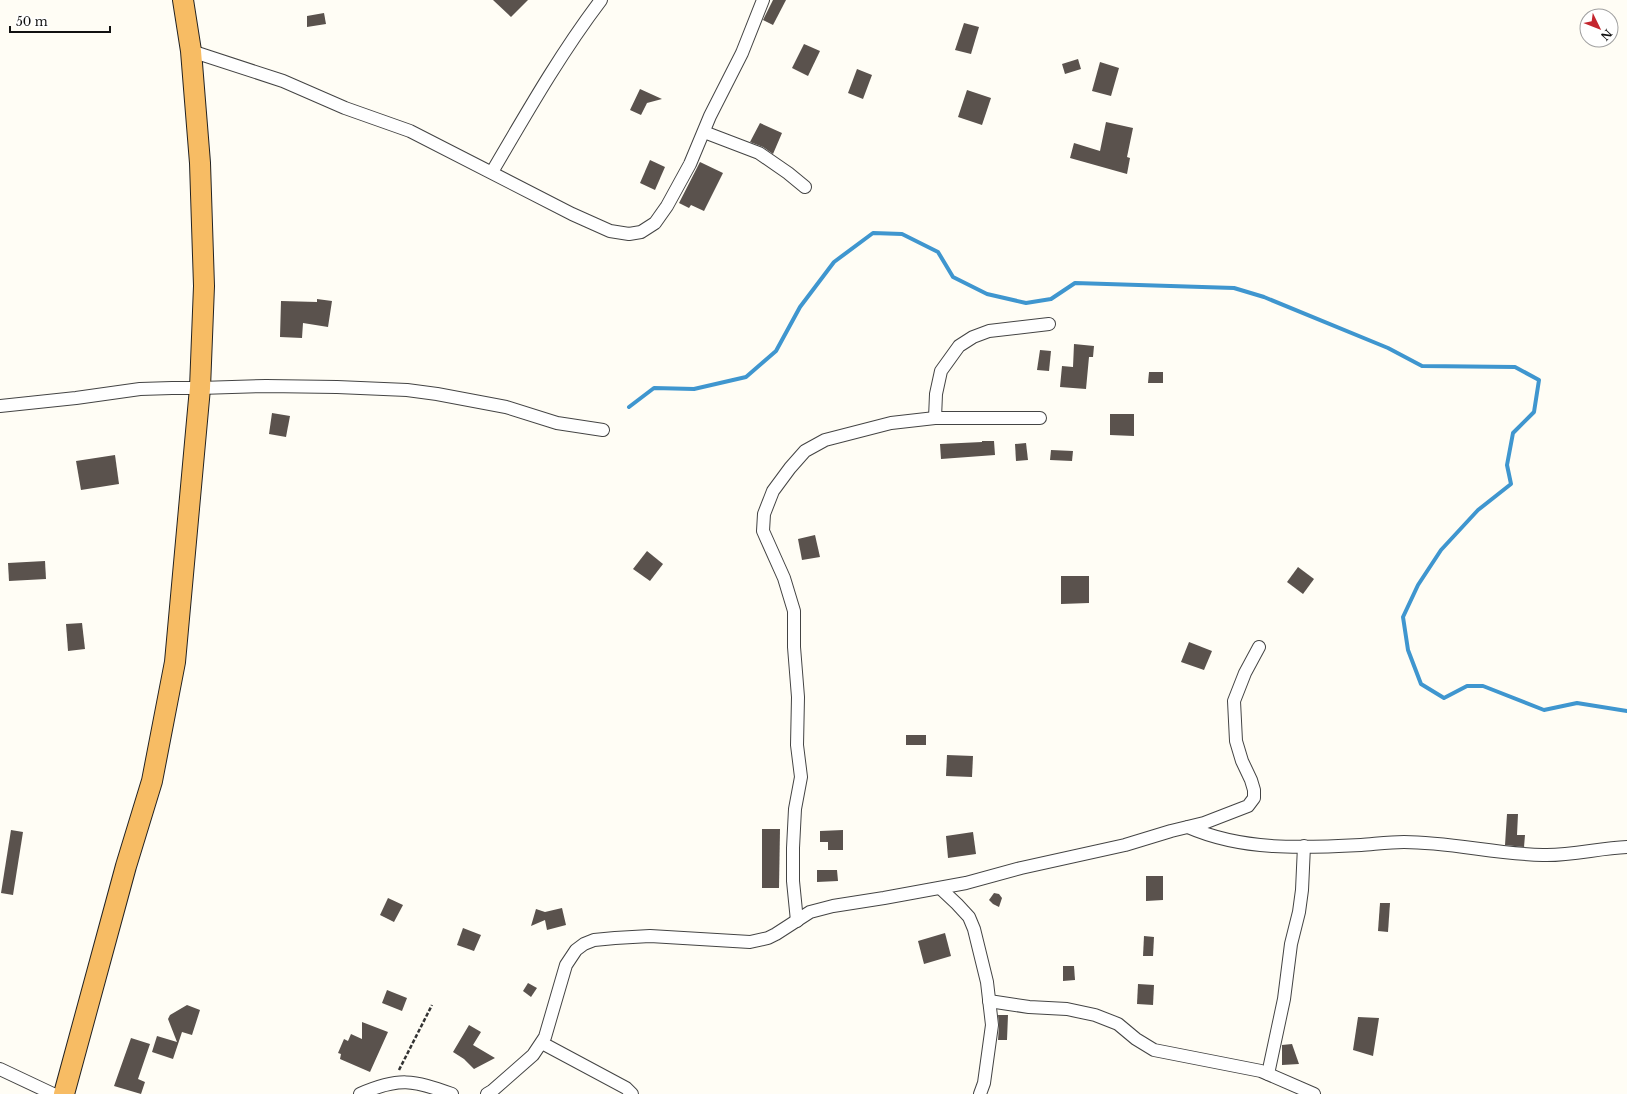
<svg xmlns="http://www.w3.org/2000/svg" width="1627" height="1094" font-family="'Libre Baskerville',serif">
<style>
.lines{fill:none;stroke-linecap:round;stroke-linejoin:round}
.stream{stroke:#3f96cf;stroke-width:4}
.building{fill:#5a524d}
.minor-casing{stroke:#444;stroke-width:14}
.trunk-casing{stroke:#222;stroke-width:22}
.path{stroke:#333;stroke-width:2.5;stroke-dasharray:4 2;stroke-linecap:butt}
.minor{stroke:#fff;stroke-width:12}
.trunk{stroke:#f7bc64;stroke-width:20}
</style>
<rect width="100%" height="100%" fill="#fffdf5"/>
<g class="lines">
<!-- stream -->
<polyline class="stream" points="629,407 654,388 694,389 746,377 776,351 800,307 834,262 873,233 902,234 938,252 953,277 987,294 1026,303 1051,299 1075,283 1234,288 1264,297 1388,348 1422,366 1515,367 1539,380 1534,412 1513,433 1507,465 1511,484 1478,510 1441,550 1418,585 1403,617 1408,650 1421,684 1444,698 1467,686 1483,686 1544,710 1577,703 1627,711"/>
</g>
<!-- building -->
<g class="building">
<polygon points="493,0 528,0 511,17"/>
<polygon points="773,0 786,0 773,25 763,20"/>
<polygon points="324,13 326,24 307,27 307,16"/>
<polygon points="964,23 979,27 971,54 955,50"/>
<polygon points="804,44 820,51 808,76 792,68"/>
<polygon points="1078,59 1081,69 1065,74 1062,64"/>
<polygon points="1100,62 1119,68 1111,96 1092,91"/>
<polygon points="857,69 872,75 863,99 848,93"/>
<polygon points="640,89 662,99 647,103 641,115 630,110"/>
<polygon points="967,90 991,98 982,125 958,117"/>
<polygon points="1106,122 1133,128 1127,157 1130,158 1127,174 1070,158 1074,143 1100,151"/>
<polygon points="760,123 782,133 773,154 763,147 750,142"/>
<polygon points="650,160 665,167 655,190 640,183"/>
<polygon points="700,162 723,173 704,211 691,205 689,208 679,203"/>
<polygon points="317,299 332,301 328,327 303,323 302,338 280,337 281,301 317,302"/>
<polygon points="1074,344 1094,346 1093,357 1089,357 1086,389 1060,387 1062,366 1073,367"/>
<polygon points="1040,350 1051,351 1049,371 1037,370"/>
<polygon points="1149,372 1163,372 1163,383 1148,383"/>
<polygon points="272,413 290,416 286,437 269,434"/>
<polygon points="1110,414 1134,414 1134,436 1110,435"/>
<polygon points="982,441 994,441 995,455 941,459 940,444 982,442"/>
<polygon points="1026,443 1028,460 1016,461 1015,444"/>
<polygon points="1051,450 1073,451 1072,461 1050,460"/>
<polygon points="115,455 119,484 81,490 76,461"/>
<polygon points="815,535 820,557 802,560 798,539"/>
<polygon points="647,551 663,564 650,581 633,569"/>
<polygon points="45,561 46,579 9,581 8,563"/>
<polygon points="1298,567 1314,579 1303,594 1287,582"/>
<polygon points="1061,576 1089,576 1089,603 1061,604"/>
<polygon points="82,623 85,649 68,651 66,624"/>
<polygon points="1189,642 1212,651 1204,670 1181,662"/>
<rect x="906" y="735" width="20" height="10"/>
<polygon points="947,755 973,756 972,777 946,776"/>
<polygon points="1507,814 1518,814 1517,835 1525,835 1524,847 1505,845"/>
<polygon points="762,829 780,829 779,888 762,888"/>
<polygon points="11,830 23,832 13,895 1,893"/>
<polygon points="843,830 843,850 828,850 828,842 820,842 820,831"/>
<polygon points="973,832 976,854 948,858 946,836"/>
<polygon points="817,870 837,870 838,881 817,882"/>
<polygon points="1146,876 1163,876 1163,900 1146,901"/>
<polygon points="994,893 999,894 1002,898 999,907 993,904 989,900"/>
<polygon points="388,898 403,905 394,922 380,915"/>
<polygon points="1380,903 1390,903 1388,932 1378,931"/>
<polygon points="562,908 566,925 547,930 545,920 531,926 536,909 545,912"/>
<polygon points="463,928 481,935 474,951 457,945"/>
<polygon points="945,933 951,956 924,964 918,941"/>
<polygon points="1144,936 1154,937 1153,956 1143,956"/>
<polygon points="1063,966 1074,966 1075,980 1063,981"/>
<polygon points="528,983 537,988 531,997 523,991"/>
<polygon points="1138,984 1154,985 1153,1005 1137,1004"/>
<polygon points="387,990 407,998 402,1011 382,1003"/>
<polygon points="187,1005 200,1010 192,1035 182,1032 173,1059 152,1052 157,1036 177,1042 168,1019 170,1015"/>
<polygon points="998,1015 1008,1015 1007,1040 998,1040 999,1026"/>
<polygon points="1358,1017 1379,1018 1373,1056 1353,1050"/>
<polygon points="362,1022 388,1032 370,1072 340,1059 341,1054 338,1053 344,1039 348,1041 351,1034 362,1039"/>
<polygon points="469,1025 481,1032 473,1045 495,1058 474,1069 464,1059 453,1052"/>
<polygon points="131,1038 150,1044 138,1079 145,1082 141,1094 114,1086"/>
<polygon points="1292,1044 1299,1064 1282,1065 1282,1045"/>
</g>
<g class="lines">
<defs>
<g id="minor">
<polyline points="191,51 283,81 345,108 410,131 572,214 610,231 629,234 641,232 655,223 667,206 690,164 710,116 742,53 763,0"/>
<polyline points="704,132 759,153 788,173 805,187"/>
<path d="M492,172C526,114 560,54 601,0"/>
<polyline points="0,406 76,398 140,389 172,388 200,388 266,386 337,387 407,390 437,394 506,407 557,423 603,430"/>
<polyline points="935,418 936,394 941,371 959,346 973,337 989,331 1049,324"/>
<path d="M1188,827C1243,851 1303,848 1361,845C1375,844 1390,842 1404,842C1450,842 1496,854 1543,855C1571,856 1599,848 1627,847"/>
<polyline points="940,888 957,904 969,917 974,929 987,982 992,1025 984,1083 980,1094"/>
<polyline points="797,921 793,881 793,848 795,809 801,777 797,745 798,697 794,647 794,611 784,578 763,531 764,514 773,491 790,468 805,451 825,440 891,423 935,418 1040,418"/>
<polyline points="989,1001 1029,1007 1067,1009 1095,1015 1118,1024 1136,1039 1154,1050 1261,1071 1314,1094"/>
<polyline points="542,1043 626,1088 632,1094"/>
<polyline points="0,1069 53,1094"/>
<polyline points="1268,1074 1284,999 1291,944 1299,912 1302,890 1304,846"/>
<path d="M360,1094C399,1077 413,1080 452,1094"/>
<polyline points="487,1094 492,1091 533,1055 545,1037 566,965 576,950 584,944 594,940 615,938 650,936 750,942 768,938 776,934 810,912 833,906 884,898 966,883 1021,868 1125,845 1171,831 1204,823 1248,806 1254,798 1254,790 1251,780 1242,761 1236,741 1234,701 1245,673 1259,647"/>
</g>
<polyline id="trunk" points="64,1094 126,866 152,781 175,662 200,388 204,286 200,163 191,51 183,0"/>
</defs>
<!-- minor casing -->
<use href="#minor" class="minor-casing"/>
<!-- trunk casing -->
<use href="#trunk" class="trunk-casing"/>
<!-- path -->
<polyline class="path" points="399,1070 432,1005"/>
<!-- minor -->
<use href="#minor" class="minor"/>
<!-- trunk -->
<use href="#trunk" class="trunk"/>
</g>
<!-- north arrow -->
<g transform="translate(1599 28) rotate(133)"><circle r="19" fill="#ffffff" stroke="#a0a0a0"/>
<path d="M0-3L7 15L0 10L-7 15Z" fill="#c4262e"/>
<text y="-6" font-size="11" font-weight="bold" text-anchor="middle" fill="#111111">N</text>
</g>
<!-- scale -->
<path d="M10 26v6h100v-6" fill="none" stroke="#111111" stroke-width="2"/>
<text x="16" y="26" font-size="12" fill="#111111" stroke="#ffffff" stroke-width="3" paint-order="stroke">50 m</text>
</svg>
